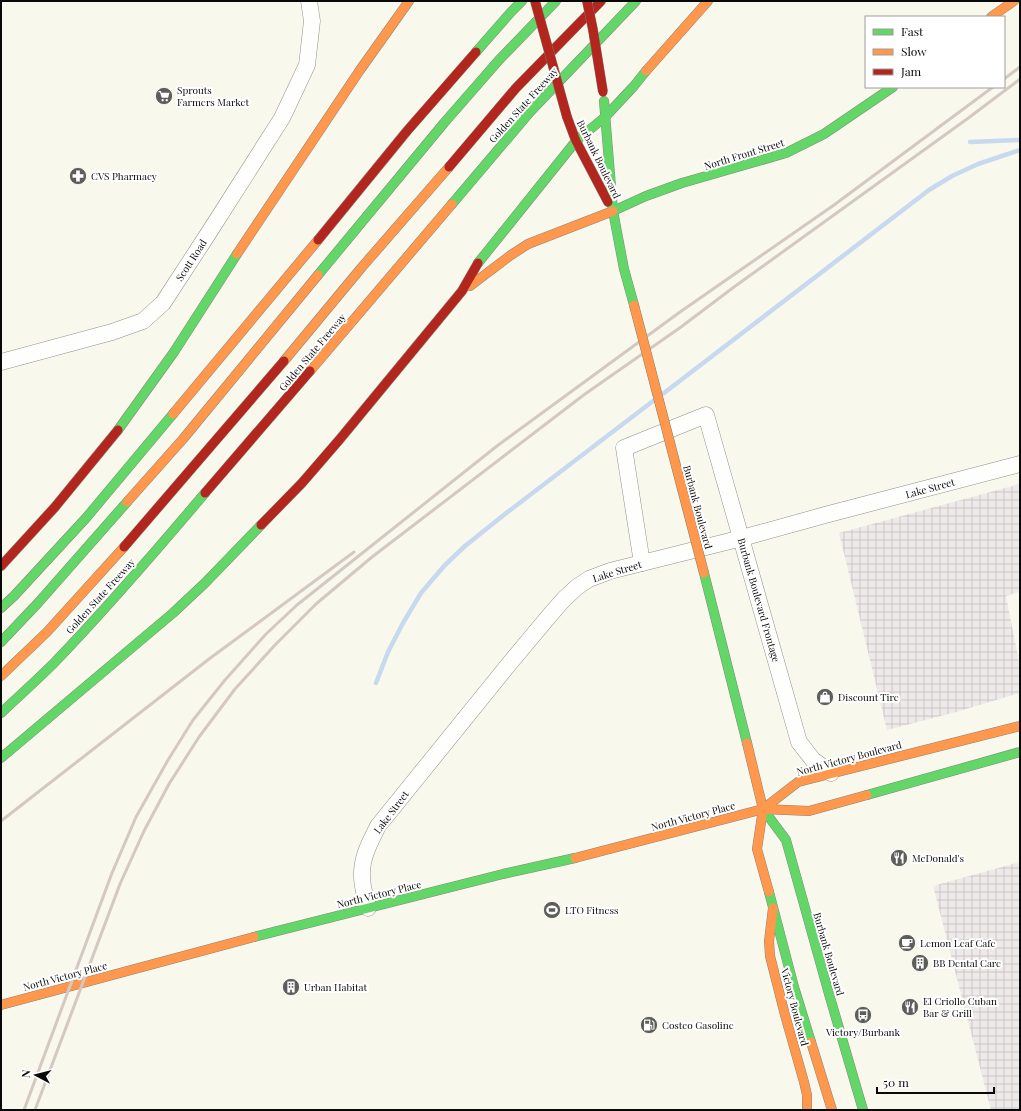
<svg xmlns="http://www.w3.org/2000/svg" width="1021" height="1111" font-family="'Playfair Display',serif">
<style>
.industrial{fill:url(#industrial-grid)}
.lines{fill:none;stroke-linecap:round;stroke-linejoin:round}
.stream{stroke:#c6d9ef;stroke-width:4.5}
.street-casing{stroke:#91918c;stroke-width:17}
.fast-casing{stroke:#878782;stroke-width:10}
.slow-casing{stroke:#878782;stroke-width:10}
.jam-casing{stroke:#878782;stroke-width:10}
.street{stroke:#fefefc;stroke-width:16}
.fast{stroke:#63d668;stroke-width:9}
.slow{stroke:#ff974d;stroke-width:9}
.jam{stroke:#b3261e;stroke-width:9}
.rail{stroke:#d4c8c3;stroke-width:3}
.slow-bridge-casing{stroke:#7e7e79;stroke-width:10;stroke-linecap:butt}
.jam-bridge-casing{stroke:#7e7e79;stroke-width:10;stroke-linecap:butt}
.slow-bridge{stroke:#ff974d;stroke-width:9}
.jam-bridge{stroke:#b3261e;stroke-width:9}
.labels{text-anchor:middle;stroke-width:4;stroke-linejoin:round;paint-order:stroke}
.poi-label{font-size:10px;fill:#090909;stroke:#fff;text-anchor:start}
.street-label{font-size:10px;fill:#090909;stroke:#fff}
</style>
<defs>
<pattern id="industrial-grid" width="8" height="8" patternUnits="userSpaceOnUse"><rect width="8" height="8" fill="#efeaea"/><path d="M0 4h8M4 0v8" fill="none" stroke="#ccc7c7"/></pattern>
</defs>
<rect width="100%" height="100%" fill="#f8f8ed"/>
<!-- industrial -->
<g class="industrial">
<polygon points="1020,484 1020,592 1006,596 1020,667 1020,693 956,712 887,730 839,533"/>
<polygon points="1020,862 1020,1110 991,1110 933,886"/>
</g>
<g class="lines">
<!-- stream -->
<g class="stream">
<polyline points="970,142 1020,140"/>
<polyline points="664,393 929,190 952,176 978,164 1020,150"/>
<polyline points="376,683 388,652 403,623 421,593 445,565 465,546 505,514 653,401"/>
</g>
<defs>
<g id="street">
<polyline points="1,362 112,332 143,321 163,303 208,234 282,118 307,65 312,21 309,1"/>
<polyline points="642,563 624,448 706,415 799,742 813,760 831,773"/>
<path d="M368,908C366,898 362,887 362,877C361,858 370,842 378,826L509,664L550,615L564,599L577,587L589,579L610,571L742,538L825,515L1020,464"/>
</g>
<g id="fast">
<polyline points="476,52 511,12 522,1"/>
<polyline points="604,101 613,211 624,269 634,305"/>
<polyline points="452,204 530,112 636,1"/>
<polyline points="613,211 646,196 682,183 786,153 824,134 893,87"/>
<polyline points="478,263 576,141 605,117 634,86 646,71"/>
<polyline points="318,275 444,123 499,60 556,1"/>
<polyline points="118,430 174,352 237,254"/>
<polyline points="704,573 747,743"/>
<polyline points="1,608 14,596 86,518 173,414"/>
<polyline points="1,642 38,603 127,502"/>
<path d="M1,713C19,696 37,680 54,663C107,608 156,551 205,493"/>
<polyline points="1,758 173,613 205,583 261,525"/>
<polyline points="867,795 1020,752"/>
<polyline points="763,809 786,840 829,994 863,1110"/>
<polyline points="769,892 794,987 811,1042"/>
<polyline points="254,937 503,874 575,858"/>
</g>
<g id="slow">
<polyline points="991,17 1014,1"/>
<polyline points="646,71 708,1"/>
<polyline points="237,254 360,70 409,1"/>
<polyline points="470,286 511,255 528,244 613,211"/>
<polyline points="284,361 362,267 449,167"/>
<polyline points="310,371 452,204"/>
<polyline points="173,414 318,240"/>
<polyline points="127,502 183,439 318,275"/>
<polyline points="1,676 47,632 124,547"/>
<polyline points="747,743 763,809 757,849 769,892"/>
<polyline points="763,809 798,782 1020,726"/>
<polyline points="575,858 763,809 809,811 867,795"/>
<polyline points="773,908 769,941 770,956 785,1015 804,1082 807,1095 807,1110"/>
<polyline points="1,1005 254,937"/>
<polyline points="811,1042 832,1110"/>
</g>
<g id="jam">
<polyline points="567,117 576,141 608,202"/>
<polyline points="449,167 516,88 601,1"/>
<polyline points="318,240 407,131 476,52"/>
<polyline points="205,493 310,371"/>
<polyline points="261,525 302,483 340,439 462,291 478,263"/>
<polyline points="124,547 284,361"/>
<polyline points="1,566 55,507 118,430"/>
</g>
</defs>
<!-- street casing -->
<use href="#street" class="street-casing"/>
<!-- fast casing -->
<use href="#fast" class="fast-casing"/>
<!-- slow casing -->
<use href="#slow" class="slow-casing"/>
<!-- jam casing -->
<use href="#jam" class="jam-casing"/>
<!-- street -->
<use href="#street" class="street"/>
<!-- fast -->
<use href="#fast" class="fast"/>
<!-- slow -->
<use href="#slow" class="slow"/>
<!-- jam -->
<use href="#jam" class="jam"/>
<!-- rail -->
<g class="rail">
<polyline points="1004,79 1020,67"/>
<polyline points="1,821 209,659 354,552"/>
<polyline points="24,1110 112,873 136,817 168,760 193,720 225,680 266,634 297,605 497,446 680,312 834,205 993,87"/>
<polyline points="35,1110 120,884 144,831 169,784 199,737 235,689 275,645 316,604 372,557 585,394 681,327 734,287 967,119 1020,79"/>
</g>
<defs>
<polyline id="slow-bridge" points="634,305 704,573"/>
<g id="jam-bridge">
<polyline points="535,1 567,117"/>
<polyline points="587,1 593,30 603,92"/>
</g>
</defs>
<!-- slow-bridge casing -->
<use href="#slow-bridge" class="slow-bridge-casing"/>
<!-- jam-bridge casing -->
<use href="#jam-bridge" class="jam-bridge-casing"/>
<!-- slow-bridge -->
<use href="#slow-bridge" class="slow-bridge"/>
<!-- jam-bridge -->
<use href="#jam-bridge" class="jam-bridge"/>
</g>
<!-- icons -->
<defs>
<symbol id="supermarket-disc" viewBox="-11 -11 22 22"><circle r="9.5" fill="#5d5d59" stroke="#fff"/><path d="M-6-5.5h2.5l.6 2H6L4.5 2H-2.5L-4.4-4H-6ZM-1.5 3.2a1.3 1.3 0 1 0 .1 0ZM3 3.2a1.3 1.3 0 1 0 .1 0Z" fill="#fff"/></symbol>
<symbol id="pharmacy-disc" viewBox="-11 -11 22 22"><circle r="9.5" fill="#5d5d59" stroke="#fff"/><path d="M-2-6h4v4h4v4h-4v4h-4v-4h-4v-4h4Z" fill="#fff"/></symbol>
<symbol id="shop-disc" viewBox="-11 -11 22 22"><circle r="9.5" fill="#5d5d59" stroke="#fff"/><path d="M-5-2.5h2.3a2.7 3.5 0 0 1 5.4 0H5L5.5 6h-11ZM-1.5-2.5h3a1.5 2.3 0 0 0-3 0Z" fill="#fff"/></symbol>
<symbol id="restaurant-disc" viewBox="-11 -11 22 22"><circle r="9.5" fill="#5d5d59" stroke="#fff"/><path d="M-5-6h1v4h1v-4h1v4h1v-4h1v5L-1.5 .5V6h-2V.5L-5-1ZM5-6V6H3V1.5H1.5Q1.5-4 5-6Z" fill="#fff"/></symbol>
<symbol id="stadium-disc" viewBox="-11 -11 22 22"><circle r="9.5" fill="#5d5d59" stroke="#fff"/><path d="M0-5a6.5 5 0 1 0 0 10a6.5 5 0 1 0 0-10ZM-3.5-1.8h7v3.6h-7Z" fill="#fff"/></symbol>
<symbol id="cafe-disc" viewBox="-11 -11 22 22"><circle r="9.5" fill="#5d5d59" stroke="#fff"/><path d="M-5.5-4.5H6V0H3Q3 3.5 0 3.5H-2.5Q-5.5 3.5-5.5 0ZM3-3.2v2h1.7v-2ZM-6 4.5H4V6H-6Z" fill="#fff"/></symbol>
<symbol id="building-disc" viewBox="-11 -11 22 22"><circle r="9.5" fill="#5d5d59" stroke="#fff"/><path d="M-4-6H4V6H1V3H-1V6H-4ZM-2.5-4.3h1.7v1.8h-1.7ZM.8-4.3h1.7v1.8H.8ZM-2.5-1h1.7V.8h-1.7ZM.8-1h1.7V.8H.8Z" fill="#fff"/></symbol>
<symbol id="bus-disc" viewBox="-11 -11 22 22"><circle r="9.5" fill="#5d5d59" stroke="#fff"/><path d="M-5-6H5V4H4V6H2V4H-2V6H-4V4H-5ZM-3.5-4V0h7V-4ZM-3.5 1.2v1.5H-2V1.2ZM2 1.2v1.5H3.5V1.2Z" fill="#fff"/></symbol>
<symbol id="fuel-disc" viewBox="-11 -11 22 22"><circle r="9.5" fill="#5d5d59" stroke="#fff"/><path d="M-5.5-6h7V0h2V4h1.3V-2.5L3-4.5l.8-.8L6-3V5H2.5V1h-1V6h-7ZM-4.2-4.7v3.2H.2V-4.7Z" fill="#fff"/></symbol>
</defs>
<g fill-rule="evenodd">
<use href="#supermarket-disc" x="154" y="86" width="20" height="20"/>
<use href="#pharmacy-disc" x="68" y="166" width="20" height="20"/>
<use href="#shop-disc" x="815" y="687" width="20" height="20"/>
<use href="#restaurant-disc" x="889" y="848" width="20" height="20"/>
<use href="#stadium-disc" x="542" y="900" width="20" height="20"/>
<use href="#cafe-disc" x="897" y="933" width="20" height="20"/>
<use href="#building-disc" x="910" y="953" width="20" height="20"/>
<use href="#building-disc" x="281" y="977" width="20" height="20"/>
<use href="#restaurant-disc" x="900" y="997" width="20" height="20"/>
<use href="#bus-disc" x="853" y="1005" width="20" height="20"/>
<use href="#fuel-disc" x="639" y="1015" width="20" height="20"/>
</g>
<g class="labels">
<!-- poi labels -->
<g class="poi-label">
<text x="177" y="94">Sprouts<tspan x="177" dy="12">Farmers Market</tspan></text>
<text x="91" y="180">CVS Pharmacy</text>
<text x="838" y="701">Discount Tire</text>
<text x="912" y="862">McDonald's</text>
<text x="565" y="914">LTO Fitness</text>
<text x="920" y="947">Lemon Leaf Cafe</text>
<text x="933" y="967">BB Dental Care</text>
<text x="304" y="991">Urban Habitat</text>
<text x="923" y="1005">El Criollo Cuban<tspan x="923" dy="12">Bar &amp; Grill</tspan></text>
<text x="662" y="1029">Costco Gasoline</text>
<text x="863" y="1036" text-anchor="middle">Victory/Burbank</text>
</g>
<!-- street labels -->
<g class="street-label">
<text transform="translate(523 105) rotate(-48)" y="4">Golden State Freeway</text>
<text transform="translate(744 154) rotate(-17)" y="4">North Front Street</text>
<text transform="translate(599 159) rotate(64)" y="4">Burbank Boulevard</text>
<text transform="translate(191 260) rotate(-57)" y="4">Scott Road</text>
<text transform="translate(312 352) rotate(-50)" y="4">Golden State Freeway</text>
<text transform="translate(930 488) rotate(-15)" y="4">Lake Street</text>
<text transform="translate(698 507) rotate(75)" y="4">Burbank Boulevard</text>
<text transform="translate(617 571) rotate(-17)" y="4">Lake Street</text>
<text transform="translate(100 596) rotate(-48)" y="4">Golden State Freeway</text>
<text transform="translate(759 600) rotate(74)" y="4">Burbank Boulevard Frontage</text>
<text transform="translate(849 758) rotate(-15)" y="4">North Victory Boulevard</text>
<text transform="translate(391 812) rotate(-53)" y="4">Lake Street</text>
<text transform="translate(693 816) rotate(-15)" y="4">North Victory Place</text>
<text transform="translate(379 894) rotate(-14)" y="4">North Victory Place</text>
<text transform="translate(829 954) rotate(74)" y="4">Burbank Boulevard</text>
<text transform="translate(65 976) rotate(-15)" y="4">North Victory Place</text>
<text transform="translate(795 1007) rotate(75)" y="4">Victory Boulevard</text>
</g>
</g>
<!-- border -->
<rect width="1021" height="1111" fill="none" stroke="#090909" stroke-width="4"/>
<!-- legend -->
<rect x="865" y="16" width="140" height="72" fill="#ffffff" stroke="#9d9d9d"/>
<rect x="873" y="29" width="20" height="6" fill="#63d668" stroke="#9d9d9d"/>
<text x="901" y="36" font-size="12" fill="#090909">Fast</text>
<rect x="873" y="49" width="20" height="6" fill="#ff974d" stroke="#9d9d9d"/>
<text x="901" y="56" font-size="12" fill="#090909">Slow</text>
<rect x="873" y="69" width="20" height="6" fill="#b3261e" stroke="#9d9d9d"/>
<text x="901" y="76" font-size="12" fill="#090909">Jam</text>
<!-- north arrow -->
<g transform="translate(36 1075) rotate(277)" stroke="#ffffff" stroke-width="3" paint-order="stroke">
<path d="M0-3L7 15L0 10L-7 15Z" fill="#090909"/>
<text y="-6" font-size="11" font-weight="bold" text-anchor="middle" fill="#090909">N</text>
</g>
<!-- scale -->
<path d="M877 1087v6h117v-6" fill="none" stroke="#090909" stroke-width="2"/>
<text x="883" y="1087" font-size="12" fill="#090909" stroke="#ffffff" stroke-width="3" paint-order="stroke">50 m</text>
</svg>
